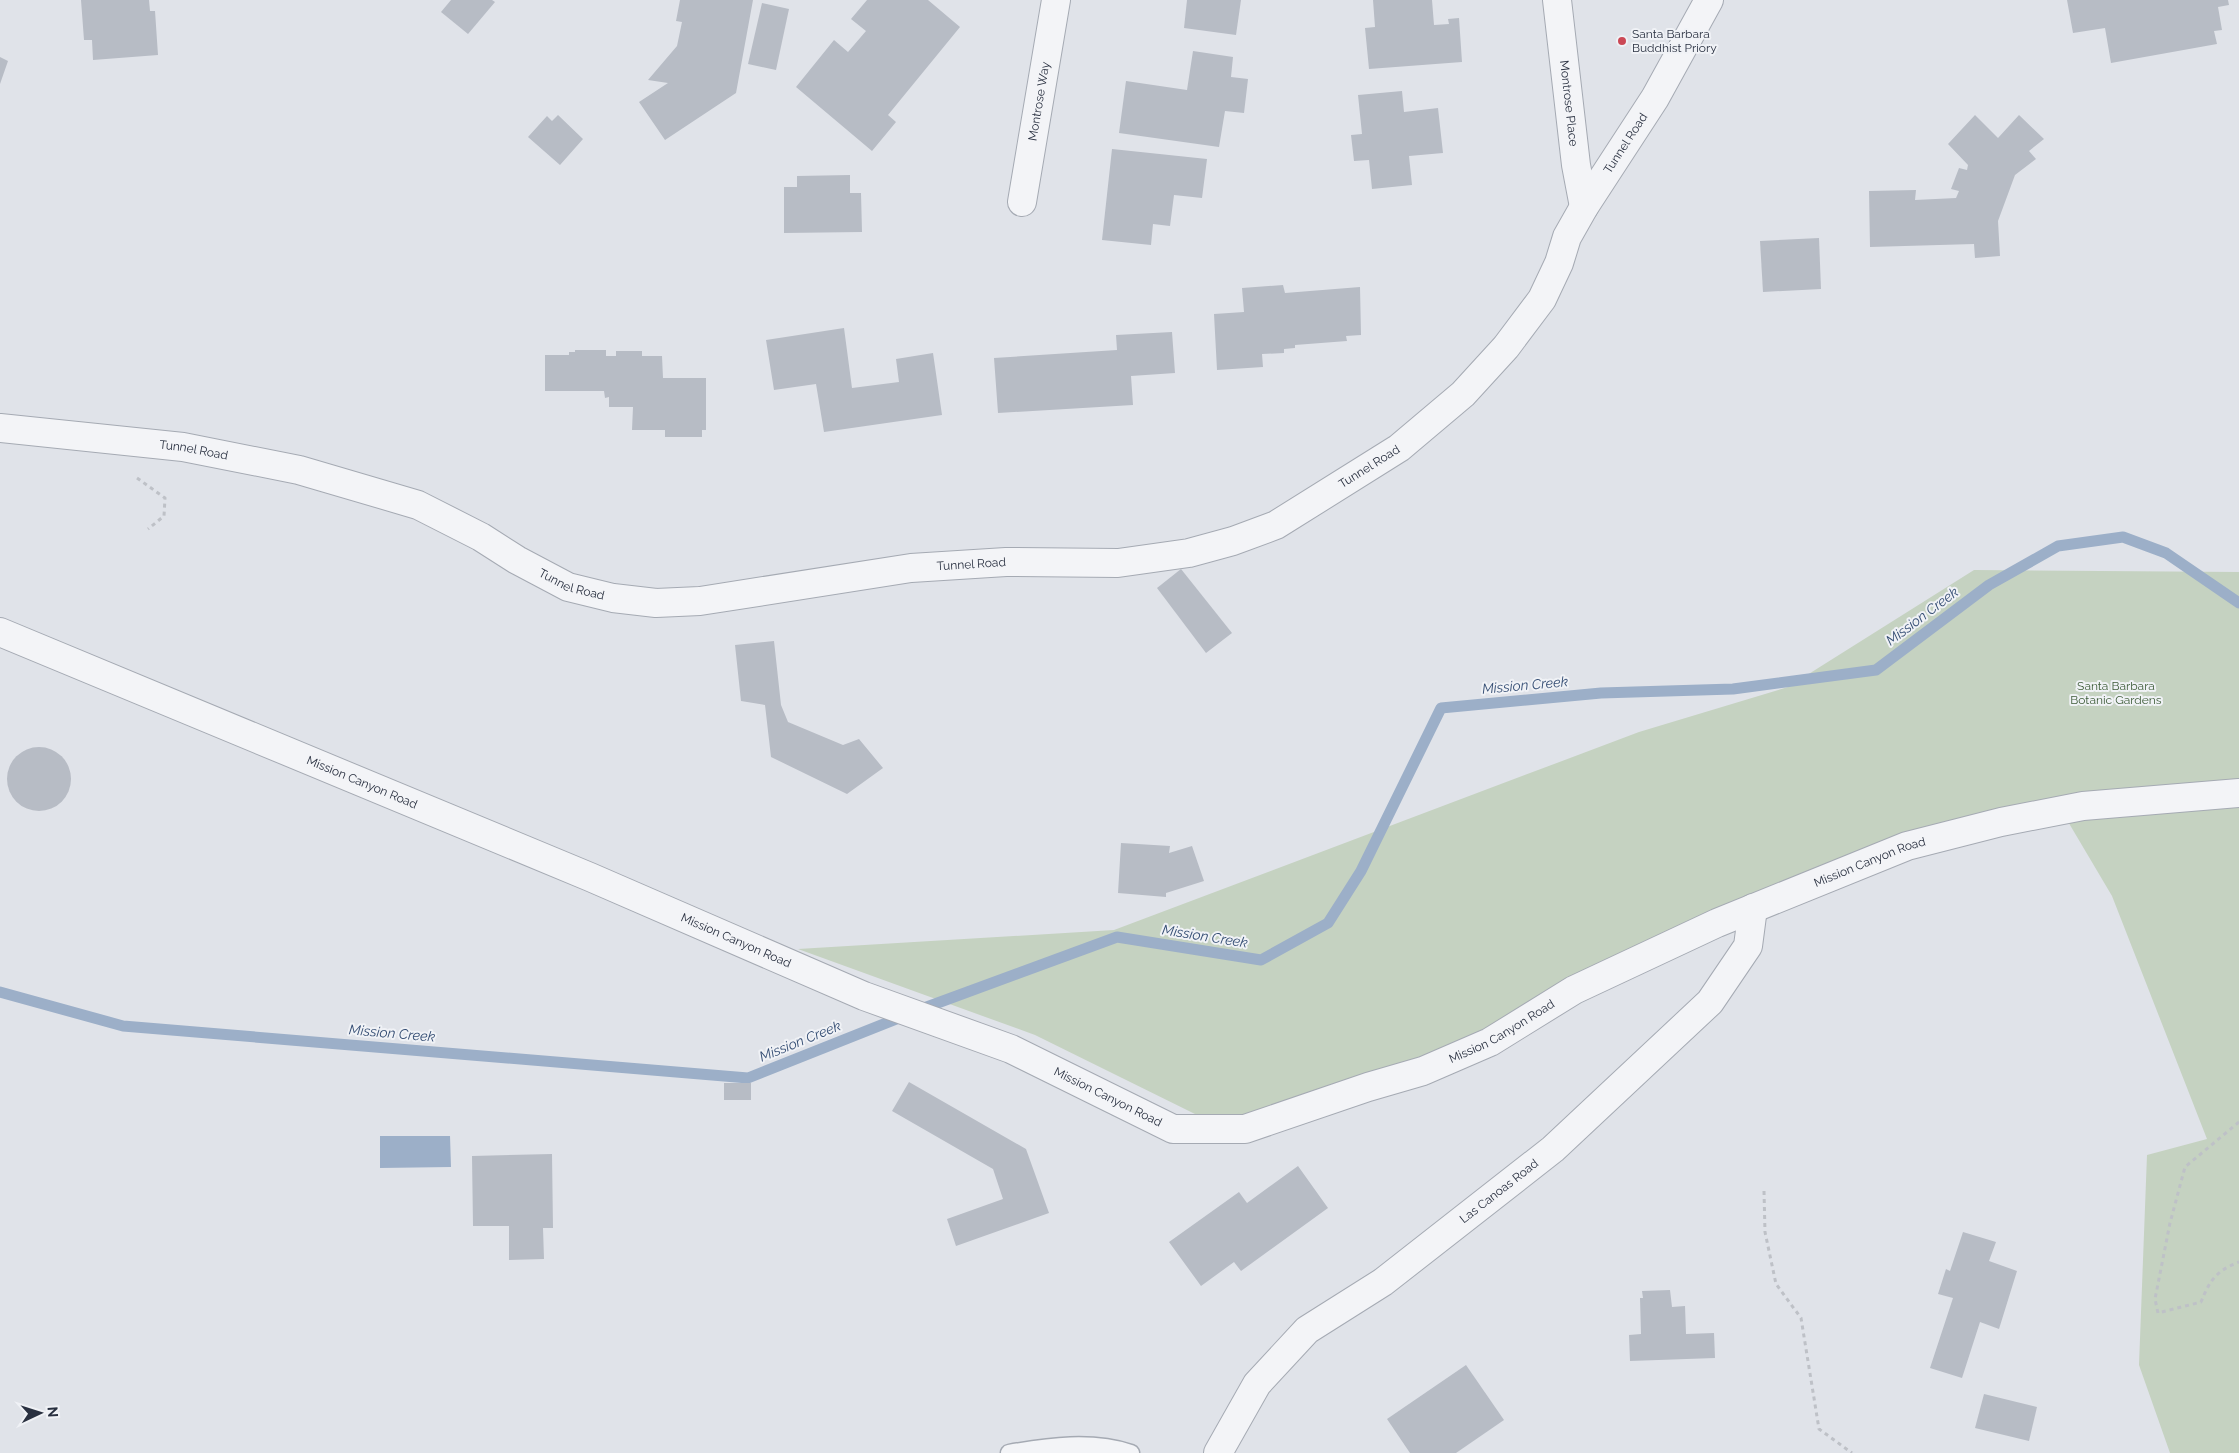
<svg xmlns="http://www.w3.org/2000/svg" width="2239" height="1453" font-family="Raleway,sans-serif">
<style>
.green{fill:#c5d2c1}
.water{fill:#9cafc8}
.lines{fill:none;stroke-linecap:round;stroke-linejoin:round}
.stream{stroke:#9cafc8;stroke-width:11}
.building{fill:#b7bcc5}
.lane-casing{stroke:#a5aab3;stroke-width:19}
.street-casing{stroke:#a5aab3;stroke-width:30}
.path{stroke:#bec1c7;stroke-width:3;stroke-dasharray:4 4;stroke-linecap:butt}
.lane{stroke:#f3f4f7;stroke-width:16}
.street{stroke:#f3f4f7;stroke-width:28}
.poi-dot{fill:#cb4855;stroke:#f0f2f6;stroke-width:2}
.labels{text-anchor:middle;stroke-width:4;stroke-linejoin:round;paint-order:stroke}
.poi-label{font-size:12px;fill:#293040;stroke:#f0f2f6;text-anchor:start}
.street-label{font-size:12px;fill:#293040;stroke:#f0f2f6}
.park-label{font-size:12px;fill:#3c5b37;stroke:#f0f2f6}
.water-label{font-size:14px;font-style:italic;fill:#344d73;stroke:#f0f2f6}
</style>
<rect width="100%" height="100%" fill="#e0e3e9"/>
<!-- green -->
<polygon class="green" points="1974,570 2239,572 2239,1453 2170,1453 2139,1365 2147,1155 2207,1139 2112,896 2054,798 1899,843 1514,1028 1269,1115 1197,1115 1035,1035 798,949 1114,930 1639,732 1788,687"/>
<!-- water -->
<polygon class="water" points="380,1136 450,1136 451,1167 380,1168"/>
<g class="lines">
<!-- stream -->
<polyline class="stream" points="0,992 123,1026 748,1078 924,1008 1117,937 1261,960 1328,923 1361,871 1441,708 1601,693 1733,689 1876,670 1989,585 2058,546 2123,537 2166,553 2239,603"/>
</g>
<!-- building -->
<g class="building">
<polygon points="81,0 149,0 150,11 155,11 158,55 93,60 92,40 84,40"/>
<polygon points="451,0 492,0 495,2 468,34 441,12"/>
<polygon points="680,0 753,0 736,93 665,140 639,102 668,83 648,80 677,46 682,22 676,21"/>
<polygon points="867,0 928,0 960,27 888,115 896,122 872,151 796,87 834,40 848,52 866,31 851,19"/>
<polygon points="1187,0 1241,0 1236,35 1184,28"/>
<polygon points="1373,0 1432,0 1434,25 1449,24 1448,19 1459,18 1462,62 1369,69 1365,28 1375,27"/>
<polygon points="2067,0 2228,0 2229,5 2218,7 2222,30 2214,31 2217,44 2111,63 2105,28 2073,33"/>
<polygon points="762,3 789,9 776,70 748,64"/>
<polygon points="1193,51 1233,57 1231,77 1248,79 1244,113 1225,111 1219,147 1119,133 1126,81 1187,90"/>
<polygon points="0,57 8,61 0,84"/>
<polygon points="1402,91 1404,112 1438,108 1443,153 1409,156 1412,185 1372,189 1369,160 1354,161 1351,135 1362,134 1358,95"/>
<polygon points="558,115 583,139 560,165 528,137 547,116 552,121"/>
<polygon points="1975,115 1998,138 2019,115 2044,139 2029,151 2036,159 2015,175 1998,221 2000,256 1975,258 1974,244 1870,247 1869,191 1916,190 1915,200 1956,198 1959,191 1951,189 1959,168 1967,170 1968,165 1948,144"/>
<polygon points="1112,149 1207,159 1202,198 1174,195 1170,226 1153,224 1151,245 1102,240"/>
<polygon points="850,175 850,193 861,193 862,232 784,233 784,187 797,187 797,176"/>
<polygon points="1819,238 1821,289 1763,292 1760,241"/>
<polygon points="1283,285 1285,293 1360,287 1361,335 1346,336 1347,341 1295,345 1295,348 1284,349 1284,353 1262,354 1263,367 1217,370 1214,314 1244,312 1242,288"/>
<polygon points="844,328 852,388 899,382 896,359 933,353 942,415 824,432 816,384 774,390 766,340"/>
<polygon points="1172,332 1175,373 1131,376 1133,405 998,413 994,358 1117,350 1116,335"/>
<polygon points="575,350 606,350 606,356 616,356 616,351 642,351 642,356 662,356 663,378 706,378 706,430 702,430 702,437 665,437 665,430 632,430 633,407 609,407 609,397 605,398 604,391 545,391 545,355 569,355 569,352 575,352"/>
<polygon points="1181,569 1232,633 1206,653 1157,588"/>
<polygon points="774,641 781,705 788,722 843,745 859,739 883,768 847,794 771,757 765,705 741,701 735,645"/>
<circle cx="39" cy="779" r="32"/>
<polygon points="1121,843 1170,846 1169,853 1192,846 1204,881 1166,893 1166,897 1118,893"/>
<polygon points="909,1082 1026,1149 1049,1213 956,1246 947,1219 1003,1199 993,1169 892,1111"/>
<rect x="724" y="1083" width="27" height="17"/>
<polygon points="552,1154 553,1228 543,1228 544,1259 509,1260 509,1226 473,1226 472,1156"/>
<polygon points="1298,1166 1328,1208 1241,1271 1234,1262 1201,1286 1169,1242 1239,1192 1247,1203"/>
<polygon points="1963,1232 1996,1242 1989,1261 2017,1271 1999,1329 1980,1322 1962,1378 1930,1368 1953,1298 1938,1294 1946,1269 1950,1271"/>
<polygon points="1670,1290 1672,1307 1685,1306 1686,1334 1714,1333 1715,1358 1630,1361 1629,1335 1641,1334 1640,1298 1643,1298 1642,1291"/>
<polygon points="1466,1365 1504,1420 1456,1453 1410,1453 1387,1419"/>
<polygon points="1984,1394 2037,1407 2029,1441 1975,1428"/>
</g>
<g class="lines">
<defs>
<path id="lane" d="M1009,1453C1049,1446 1092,1440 1131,1453"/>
<g id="street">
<path id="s1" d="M1557,0L1576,165L1584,207"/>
<path id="s2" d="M1022,202L1056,0"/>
<path id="s3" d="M0,428L183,447L299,470L418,505L481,537L517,560L568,587L613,598L656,603L700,601L911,568L1006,562L1118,563L1189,553L1233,541L1276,525L1399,448L1463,394L1506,347L1542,299L1559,263L1567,237L1584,207L1655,98L1709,0"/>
<path id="s4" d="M0,632L590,877L864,996L1011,1049L1173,1129H1245L1368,1087L1423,1071L1490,1042L1574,990L1717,923L1907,846L2001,822L2083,806L2239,793"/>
<path id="s5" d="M1218,1453L1257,1384L1307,1330L1383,1282L1553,1149L1710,1002L1748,946L1753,908"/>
</g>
</defs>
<!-- lane casing -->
<use href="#lane" class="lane-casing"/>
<!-- street casing -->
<use href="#street" class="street-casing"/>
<!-- path -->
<g class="path">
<polyline points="137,478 165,498 164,516 148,529"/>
<path d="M2239,1122L2185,1167L2170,1223L2155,1299L2158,1313L2201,1302C2210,1280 2216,1271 2239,1262"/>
<polyline points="1764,1191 1765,1232 1776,1284 1801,1318 1819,1429 1852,1453"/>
</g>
<!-- lane -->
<use href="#lane" class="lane"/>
<!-- street -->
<use href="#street" class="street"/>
</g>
<!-- markers -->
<circle class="poi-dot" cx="1622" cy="41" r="5"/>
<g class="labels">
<!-- poi labels -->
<g class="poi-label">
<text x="1632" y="38">Santa Barbara<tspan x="1632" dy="14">Buddhist Priory</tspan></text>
</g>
<!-- street labels -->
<g class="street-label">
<text dy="4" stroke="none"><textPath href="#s2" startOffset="102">Montrose Way</textPath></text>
<text dy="4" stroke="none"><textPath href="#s1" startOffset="104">Montrose Place</textPath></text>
<text dy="4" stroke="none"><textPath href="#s3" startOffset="1845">Tunnel Road</textPath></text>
<text dy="4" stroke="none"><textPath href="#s3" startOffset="195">Tunnel Road</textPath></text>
<text dy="4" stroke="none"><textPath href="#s3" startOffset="1425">Tunnel Road</textPath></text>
<text dy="4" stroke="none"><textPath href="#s3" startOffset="1005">Tunnel Road</textPath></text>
<text dy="4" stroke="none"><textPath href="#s3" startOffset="600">Tunnel Road</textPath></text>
<text dy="4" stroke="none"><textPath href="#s4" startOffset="392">Mission Canyon Road</textPath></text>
<text dy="4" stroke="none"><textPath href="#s4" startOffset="2028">Mission Canyon Road</textPath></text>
<text dy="4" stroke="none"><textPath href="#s4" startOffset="798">Mission Canyon Road</textPath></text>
<text dy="4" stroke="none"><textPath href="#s4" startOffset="1622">Mission Canyon Road</textPath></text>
<text dy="4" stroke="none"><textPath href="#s4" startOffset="1202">Mission Canyon Road</textPath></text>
<text dy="4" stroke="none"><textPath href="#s5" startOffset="390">Las Canoas Road</textPath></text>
</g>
<!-- park labels -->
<g class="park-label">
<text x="2116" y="690">Santa Barbara<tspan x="2116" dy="14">Botanic Gardens</tspan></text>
</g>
<!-- water labels -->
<g class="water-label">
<text transform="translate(1922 616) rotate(-37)" y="5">Mission Creek</text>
<text transform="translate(1525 685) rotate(-5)" y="5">Mission Creek</text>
<text transform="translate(1205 936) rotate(9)" y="5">Mission Creek</text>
<text transform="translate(392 1033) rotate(5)" y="5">Mission Creek</text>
<text transform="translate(800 1041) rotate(-22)" y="5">Mission Creek</text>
</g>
</g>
<!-- north arrow -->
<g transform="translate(40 1413) rotate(86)" stroke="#f0f2f6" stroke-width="4" paint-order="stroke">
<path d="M0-4L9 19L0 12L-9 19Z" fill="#293040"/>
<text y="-8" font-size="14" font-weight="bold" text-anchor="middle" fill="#293040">N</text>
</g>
</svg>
